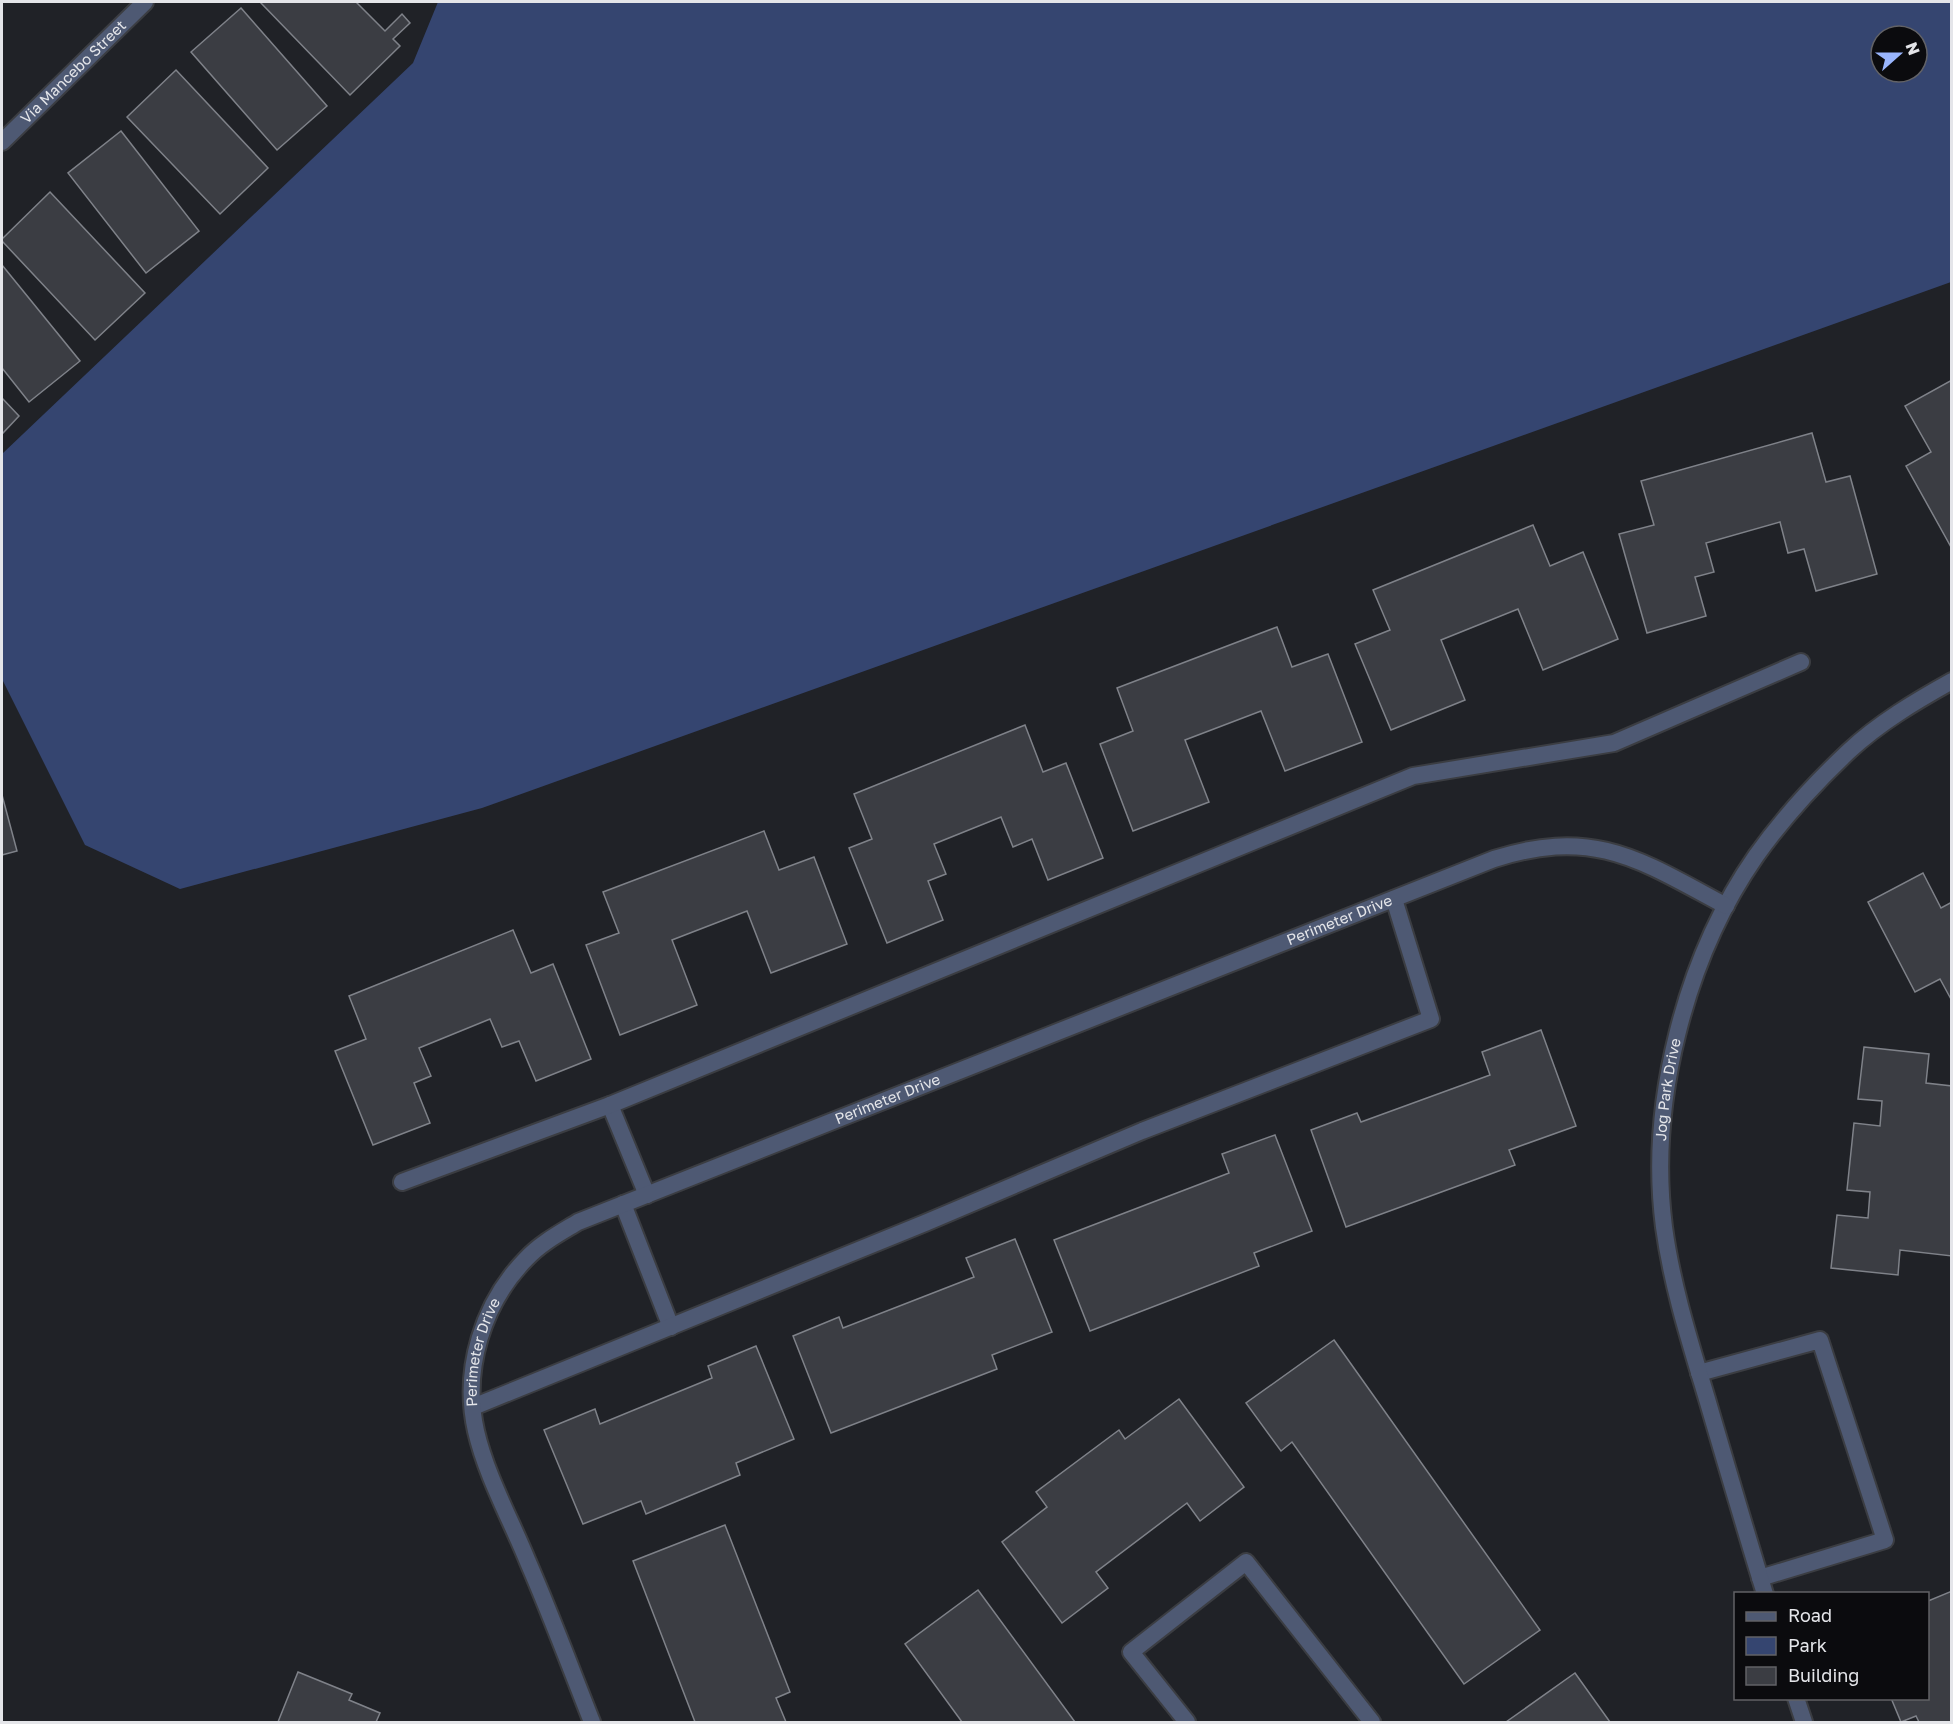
<svg xmlns="http://www.w3.org/2000/svg" width="1953" height="1724" font-family="'Golos Text',sans-serif">
<style>
.green{fill:#354570;fill-rule:evenodd}
.building{fill:#3b3d43;stroke:#7f8289;stroke-width:1.5}
.lines{fill:none;stroke-linecap:round;stroke-linejoin:round}
.service-casing{stroke:#3b3d42;stroke-width:20}
.minor-casing{stroke:#3b3d42;stroke-width:20}
.service{stroke:#4e5973;stroke-width:16}
.minor{stroke:#4e5973;stroke-width:16}
.labels{text-anchor:middle;stroke-width:4.5;stroke-linejoin:round;paint-order:stroke}
.street-label{font-size:15px;fill:#e4e5e9;stroke:#0b0b0e}
</style>
<rect width="100%" height="100%" fill="#202227"/>
<!-- green -->
<path class="green" d="M438,2H1951V282L482,808L180,889L85,845L2,679V454L413,63ZM1881,36H1917V72H1881Z"/>
<!-- building -->
<g class="building">
<polygon points="260,2 356,2 385,31 402,14 410,23 393,39 400,46 350,95"/>
<polygon points="241,8 327,106 277,150 191,52"/>
<polygon points="176,70 268,168 220,214 127,117"/>
<polygon points="121,131 199,231 146,273 68,173"/>
<polygon points="50,192 145,293 95,340 2,241 2,239"/>
<polygon points="2,265 80,361 29,402 2,368"/>
<polygon points="1952,380 1952,547 1951,547 1906,466 1931,452 1905,406"/>
<polygon points="2,398 19,416 2,434"/>
<polygon points="1812,433 1826,482 1850,476 1877,574 1816,591 1804,549 1788,553 1780,522 1706,543 1714,572 1695,577 1706,616 1647,633 1619,534 1654,525 1641,481"/>
<polygon points="1533,525 1550,566 1583,552 1618,639 1543,670 1518,609 1441,640 1465,700 1391,730 1355,644 1390,630 1373,590"/>
<polygon points="1277,627 1292,667 1328,654 1362,742 1285,771 1261,711 1185,740 1209,802 1133,831 1100,744 1133,731 1117,688"/>
<polygon points="1025,725 1043,772 1066,763 1103,858 1048,880 1032,839 1013,847 1001,817 934,844 946,874 928,881 943,920 887,943 849,848 872,839 854,794"/>
<polygon points="2,795 17,851 2,855"/>
<polygon points="764,831 779,870 814,857 847,944 771,973 747,911 672,940 697,1005 620,1035 586,945 619,933 603,892"/>
<polygon points="1923,873 1941,908 1952,902 1952,1001 1940,979 1915,992 1868,902"/>
<polygon points="513,930 531,973 553,964 591,1059 536,1081 519,1041 502,1047 490,1019 419,1048 431,1076 414,1083 430,1123 373,1145 335,1051 366,1039 349,996"/>
<polygon points="1541,1030 1576,1126 1509,1150 1515,1165 1346,1227 1311,1130 1357,1113 1361,1122 1490,1075 1482,1052"/>
<polygon points="1864,1047 1929,1054 1926,1083 1952,1086 1952,1256 1900,1250 1898,1275 1831,1268 1837,1215 1868,1218 1870,1192 1847,1190 1854,1123 1880,1126 1882,1101 1858,1099"/>
<polygon points="1275,1135 1312,1231 1254,1253 1259,1266 1090,1331 1054,1240 1229,1173 1222,1154"/>
<polygon points="1015,1239 1052,1332 992,1355 997,1369 831,1433 793,1336 839,1317 843,1328 974,1277 966,1258"/>
<polygon points="1334,1340 1540,1630 1464,1684 1292,1442 1281,1451 1246,1403"/>
<polygon points="756,1346 794,1439 736,1463 740,1475 646,1514 641,1501 583,1524 544,1430 595,1409 600,1424 712,1378 708,1366"/>
<polygon points="1179,1399 1244,1487 1200,1521 1187,1503 1096,1572 1108,1588 1062,1623 1002,1542 1047,1507 1036,1492 1119,1430 1125,1439"/>
<polygon points="725,1525 790,1692 776,1698 786,1722 695,1722 633,1561"/>
<polygon points="978,1590 1075,1722 962,1722 905,1644"/>
<polygon points="1952,1591 1952,1722 1919,1722 1916,1716 1901,1722 1891,1698 1928,1698 1928,1601"/>
<polygon points="298,1672 352,1694 349,1700 380,1713 376,1722 278,1722"/>
<polygon points="1575,1673 1610,1722 1506,1722"/>
</g>
<g class="lines">
<defs>
<g id="service">
<polyline points="610,1105 647,1195"/>
<polyline points="402,1182 610,1105 1413,776 1614,743 1801,662"/>
<polyline points="623,1204 671,1327"/>
<polyline points="1699,1373 1820,1340 1885,1540 1760,1578"/>
<polyline points="473,1407 925,1223 1142,1131 1431,1019 1394,899"/>
<polyline points="1187,1722 1131,1652 1246,1562 1372,1722"/>
</g>
<g id="minor">
<path id="s1" d="M2,142L145,2"/>
<path id="s2" d="M1765,1594C1745,1529 1726,1464 1707,1399C1690,1342 1672,1286 1664,1227C1648,1104 1685,958 1756,856C1783,818 1815,783 1849,751C1879,723 1916,701 1952,681"/>
<polyline points="1796,1698 1804,1722"/>
<path id="s3" d="M592,1722C571,1669 551,1615 528,1562C511,1520 486,1475 476,1431C462,1369 483,1303 526,1259C541,1243 560,1233 578,1222L1494,859C1595,827 1640,860 1726,906"/>
</g>
</defs>
<!-- service casing -->
<use href="#service" class="service-casing"/>
<!-- minor casing -->
<use href="#minor" class="minor-casing"/>
<!-- service -->
<use href="#service" class="service"/>
<!-- minor -->
<use href="#minor" class="minor"/>
</g>
<g class="labels">
<!-- street labels -->
<g class="street-label">
<text dy="5" stroke="none"><textPath href="#s1" startOffset="100">Via Mancebo Street</textPath></text>
<text dy="5" stroke="none"><textPath href="#s3" startOffset="1383">Perimeter Drive</textPath></text>
<text dy="5" stroke="none"><textPath href="#s2" startOffset="519">Jog Park Drive</textPath></text>
<text dy="5" stroke="none"><textPath href="#s3" startOffset="897">Perimeter Drive</textPath></text>
<text dy="5" stroke="none"><textPath href="#s3" startOffset="394">Perimeter Drive</textPath></text>
</g>
</g>
<!-- border -->
<rect width="1953" height="1724" fill="none" stroke="#e4e5e9" stroke-width="6"/>
<!-- legend -->
<rect x="1734" y="1592" width="195" height="108" fill="#0b0b0e" stroke="#626266" stroke-width="1.5"/>
<rect x="1746" y="1612" width="30" height="9" fill="#4e5973" stroke="#626266" stroke-width="1.5"/>
<text x="1788" y="1622" font-size="18" fill="#e4e5e9">Road</text>
<rect x="1746" y="1637" width="30" height="18" fill="#354570" stroke="#626266" stroke-width="1.5"/>
<text x="1788" y="1652" font-size="18" fill="#e4e5e9">Park</text>
<rect x="1746" y="1667" width="30" height="18" fill="#3b3d43" stroke="#626266" stroke-width="1.5"/>
<text x="1788" y="1682" font-size="18" fill="#e4e5e9">Building</text>
<!-- north arrow -->
<g transform="translate(1899 54) rotate(69)"><circle r="28" fill="#0b0b0e" stroke="#626266" stroke-width="1.5"/>
<path d="M0-4.5L10 22L0 15L-10 22Z" fill="#99b5fd"/>
<text y="-9" font-size="16" font-weight="bold" text-anchor="middle" fill="#e4e5e9">N</text>
</g>
</svg>
